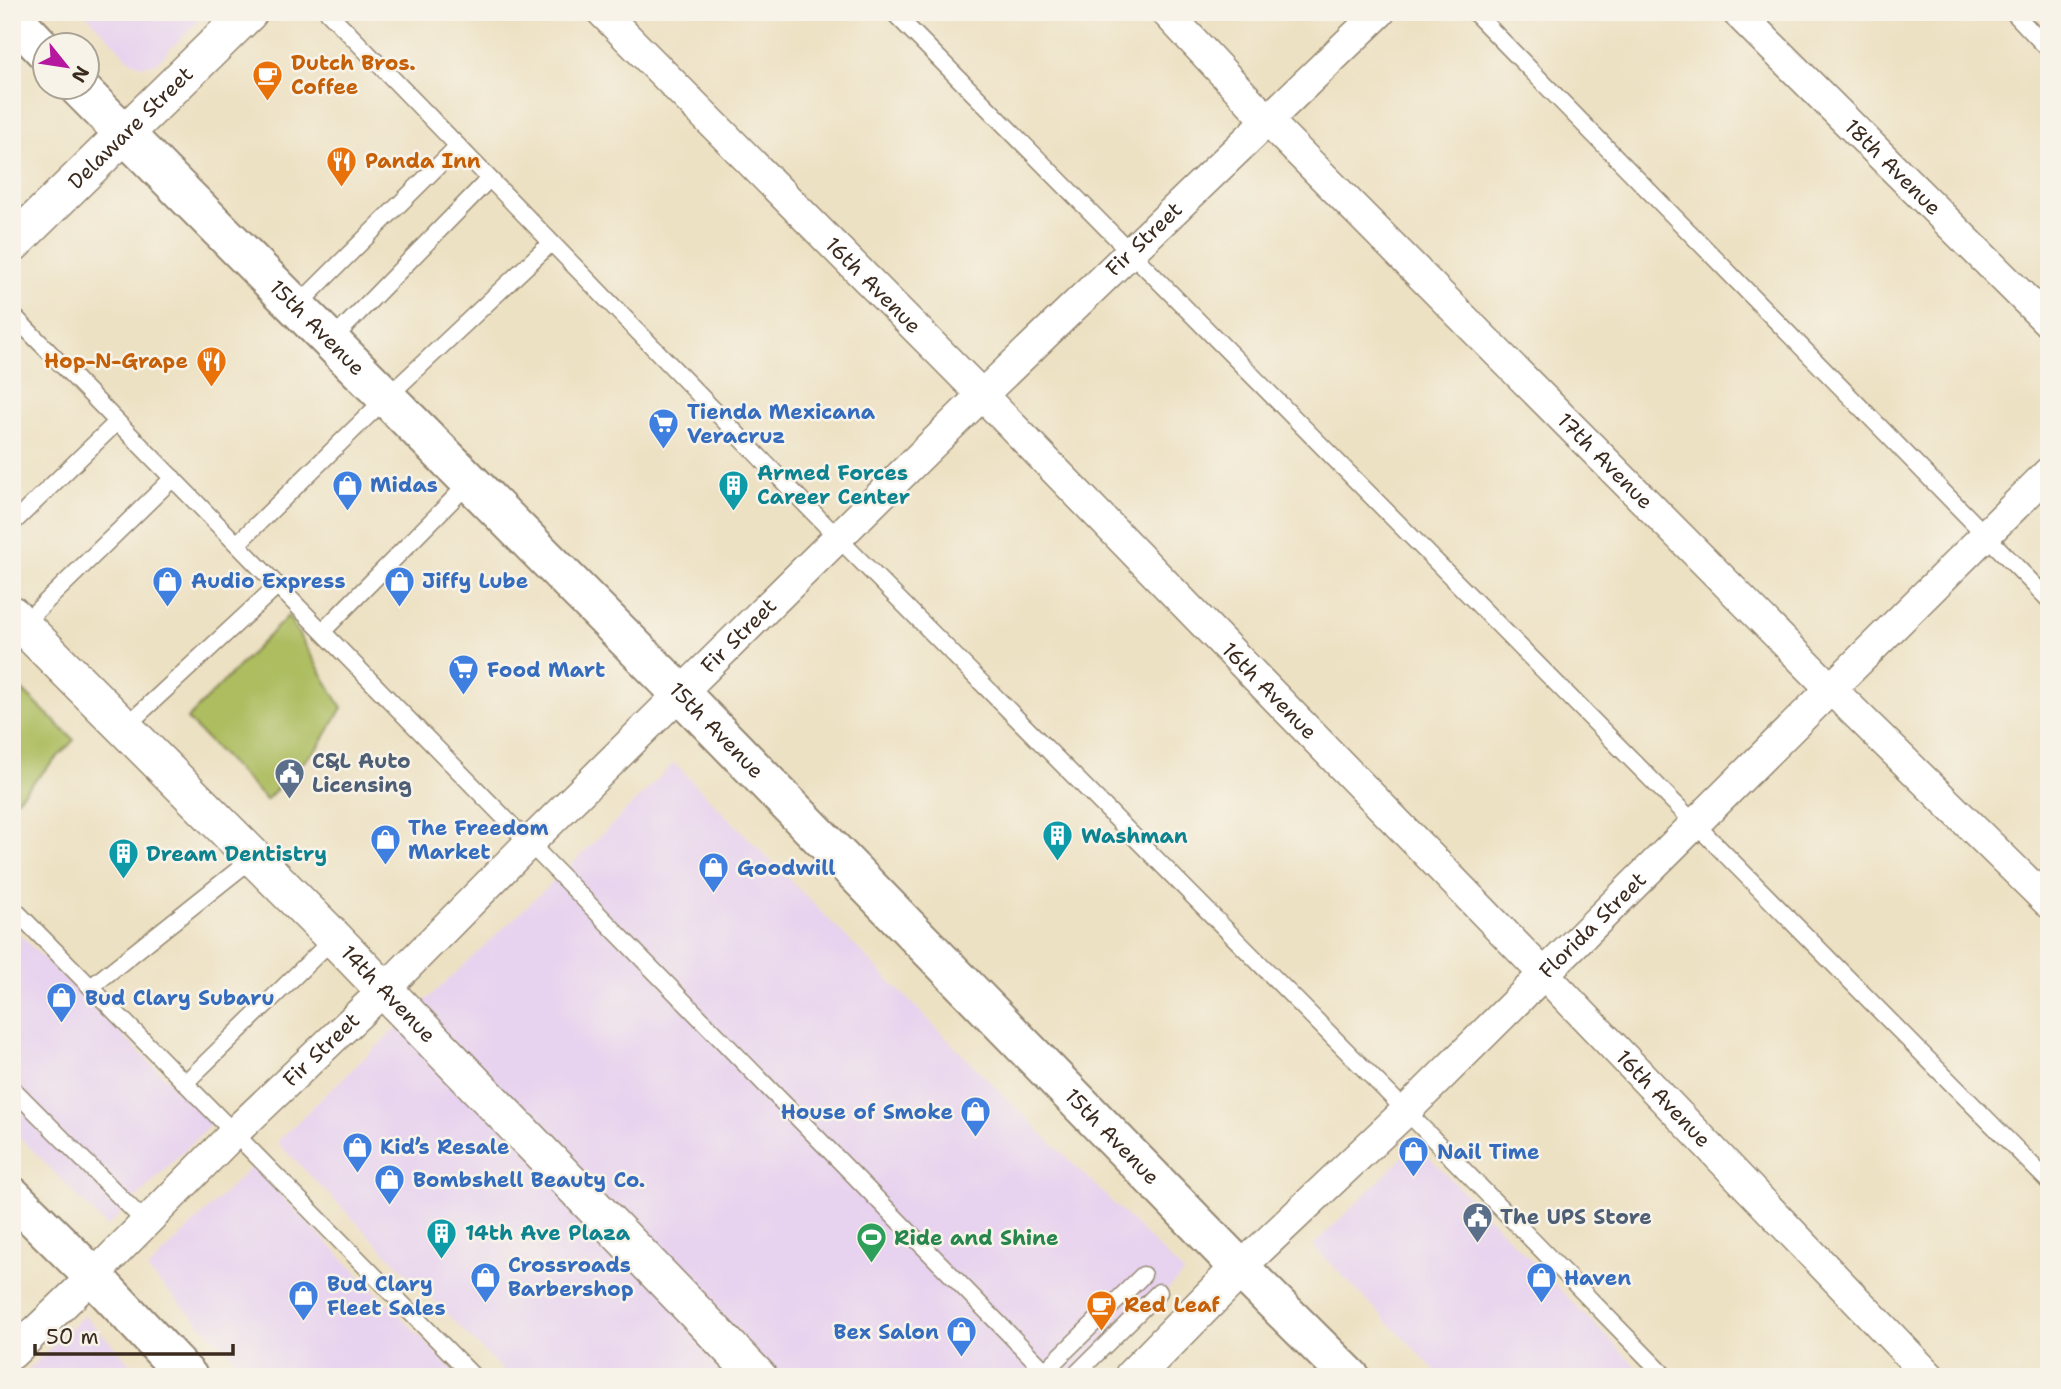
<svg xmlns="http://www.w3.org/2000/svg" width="2061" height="1389" font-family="'Shantell Sans',sans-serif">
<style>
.built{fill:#e7d2ef}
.green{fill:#adbd60;stroke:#74743f;stroke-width:2}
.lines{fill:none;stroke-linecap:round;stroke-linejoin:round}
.service-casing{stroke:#948670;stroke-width:19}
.minor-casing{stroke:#948670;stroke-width:33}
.tertiary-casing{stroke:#948670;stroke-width:40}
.secondary-casing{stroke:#948670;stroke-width:42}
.primary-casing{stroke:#948670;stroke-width:42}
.service{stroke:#fff;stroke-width:16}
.minor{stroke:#fff;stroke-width:30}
.tertiary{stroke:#fff;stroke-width:37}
.secondary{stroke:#fff;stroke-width:38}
.primary{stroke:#fff;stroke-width:38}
.labels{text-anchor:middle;stroke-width:5;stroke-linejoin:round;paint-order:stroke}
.food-label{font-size:21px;font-weight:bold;fill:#c56008;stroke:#f7f3e8;text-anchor:start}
.street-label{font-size:21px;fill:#3b2a1e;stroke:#f7f3e8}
.shop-label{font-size:21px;font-weight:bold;fill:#366cbe;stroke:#f7f3e8;text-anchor:start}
.culture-label{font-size:21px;font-weight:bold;fill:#0d838f;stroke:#f7f3e8;text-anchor:start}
.service-label{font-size:21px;font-weight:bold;fill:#4e5e75;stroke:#f7f3e8;text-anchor:start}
.leisure-label{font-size:21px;font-weight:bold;fill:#27864d;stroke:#f7f3e8;text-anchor:start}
</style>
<rect width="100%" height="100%" fill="#f7f3e8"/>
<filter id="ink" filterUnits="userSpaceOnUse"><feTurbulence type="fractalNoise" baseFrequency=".0143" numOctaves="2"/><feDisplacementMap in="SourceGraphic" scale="14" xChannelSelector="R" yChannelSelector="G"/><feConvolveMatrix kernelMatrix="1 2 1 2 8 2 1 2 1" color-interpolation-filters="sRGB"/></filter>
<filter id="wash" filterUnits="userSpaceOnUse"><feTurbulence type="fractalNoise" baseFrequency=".00686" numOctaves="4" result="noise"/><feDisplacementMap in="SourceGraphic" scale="28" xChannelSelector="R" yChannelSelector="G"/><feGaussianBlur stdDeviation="1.57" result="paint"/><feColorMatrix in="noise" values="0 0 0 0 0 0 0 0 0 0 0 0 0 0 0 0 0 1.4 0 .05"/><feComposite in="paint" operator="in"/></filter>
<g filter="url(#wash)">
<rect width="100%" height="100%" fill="#ede1c3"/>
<!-- built -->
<g class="built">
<polygon points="84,12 207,12 156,63 143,66 130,60"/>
<polygon points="674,763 971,1063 1184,1273 1080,1377 509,1377 277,1142 327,1093 576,860"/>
<polygon points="12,927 212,1123 107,1227 12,1129"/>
<polygon points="1416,1144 1585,1315 1647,1377 1442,1377 1313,1246"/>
<polygon points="252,1166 460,1377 253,1377 147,1270"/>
<polygon points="84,1315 144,1377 21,1377"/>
</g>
<!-- green -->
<g class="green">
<polygon points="288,616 342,708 319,746 266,800 187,719"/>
<polygon points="12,680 74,740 12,804"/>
</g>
</g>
<g filter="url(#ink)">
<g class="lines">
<defs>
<g id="service">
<polyline points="328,12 838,538 1406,1111 1666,1377"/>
<polyline points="893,12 2049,1182"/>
<polyline points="1474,12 2049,600"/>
<polyline points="2013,12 2049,50"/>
<polyline points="296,307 458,146"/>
<polyline points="12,314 1051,1377"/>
<polyline points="330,342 489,179"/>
<polyline points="12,524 117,422"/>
<polyline points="237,544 386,398 551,243"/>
<polyline points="22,625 173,478"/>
<polyline points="323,631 470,482"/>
<polyline points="124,728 278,585"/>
<polyline points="12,907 474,1377"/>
<polyline points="91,987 253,858"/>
<polyline points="185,1083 334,938"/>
<polyline points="12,1088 146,1223"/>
<polyline points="1045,1371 1143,1275"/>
<polyline points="1073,1377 1159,1292"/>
</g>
<g id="minor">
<path id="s1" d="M602,12L982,395L1543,973L1930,1377"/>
<path id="s2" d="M1166,12L1268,121L1830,688L2049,903"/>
<path id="s3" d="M1737,12L2049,323"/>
<path id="s4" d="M1240,1268L1406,1111L2049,472"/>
<path id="s5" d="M12,1354L93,1276L234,1133L384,990L530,842L982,395L1380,12"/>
</g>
<g id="tertiary">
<path id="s6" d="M12,244L249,12"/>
<path id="s7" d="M12,615L334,938L758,1377"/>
<polyline points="1133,1377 1240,1268"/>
</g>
<polyline id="secondary" points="12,1196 93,1276 188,1377"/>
<g id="primary">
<polyline points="12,16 46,52"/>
<path id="s8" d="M79,88L681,694L1240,1268L1350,1377"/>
</g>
</defs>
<!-- service casing -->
<use href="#service" class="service-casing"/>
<!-- minor casing -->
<use href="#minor" class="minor-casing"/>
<!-- tertiary casing -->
<use href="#tertiary" class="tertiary-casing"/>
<!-- secondary casing -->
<use href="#secondary" class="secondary-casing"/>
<!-- primary casing -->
<use href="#primary" class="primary-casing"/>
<!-- service -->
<use href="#service" class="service"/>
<!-- minor -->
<use href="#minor" class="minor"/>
<!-- tertiary -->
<use href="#tertiary" class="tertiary"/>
<!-- secondary -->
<use href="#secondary" class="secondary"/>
<!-- primary -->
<use href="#primary" class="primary"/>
</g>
</g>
<!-- icons -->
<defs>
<symbol id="cafe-pin" viewBox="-11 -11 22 30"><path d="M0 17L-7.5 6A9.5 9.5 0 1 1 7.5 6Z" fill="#e8710a" stroke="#f7f3e8"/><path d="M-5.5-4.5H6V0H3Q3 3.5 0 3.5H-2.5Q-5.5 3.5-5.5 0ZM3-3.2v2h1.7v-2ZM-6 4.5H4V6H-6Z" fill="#fff"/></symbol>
<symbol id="restaurant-pin" viewBox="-11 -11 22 30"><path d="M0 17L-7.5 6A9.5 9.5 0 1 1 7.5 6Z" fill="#e8710a" stroke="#f7f3e8"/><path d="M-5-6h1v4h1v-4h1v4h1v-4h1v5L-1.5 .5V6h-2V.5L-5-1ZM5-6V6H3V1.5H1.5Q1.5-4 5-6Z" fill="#fff"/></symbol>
<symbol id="supermarket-pin" viewBox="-11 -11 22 30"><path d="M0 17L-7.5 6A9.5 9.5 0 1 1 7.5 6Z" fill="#3f7fe0" stroke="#f7f3e8"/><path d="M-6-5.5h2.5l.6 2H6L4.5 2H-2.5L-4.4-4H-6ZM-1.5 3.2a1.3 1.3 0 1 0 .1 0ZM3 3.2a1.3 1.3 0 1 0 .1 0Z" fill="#fff"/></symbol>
<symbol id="shop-pin" viewBox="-11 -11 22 30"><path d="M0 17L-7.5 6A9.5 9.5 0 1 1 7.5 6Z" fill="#3f7fe0" stroke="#f7f3e8"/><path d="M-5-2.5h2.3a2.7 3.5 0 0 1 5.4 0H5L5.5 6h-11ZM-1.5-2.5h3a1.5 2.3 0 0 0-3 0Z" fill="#fff"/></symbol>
<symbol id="building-pin" viewBox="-11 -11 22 30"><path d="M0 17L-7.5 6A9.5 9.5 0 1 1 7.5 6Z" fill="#0f9aa8" stroke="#f7f3e8"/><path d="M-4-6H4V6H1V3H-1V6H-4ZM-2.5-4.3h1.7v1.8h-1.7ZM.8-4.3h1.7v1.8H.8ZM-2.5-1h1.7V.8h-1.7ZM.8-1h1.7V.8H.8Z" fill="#fff"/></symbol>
<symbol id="civic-pin" viewBox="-11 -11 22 30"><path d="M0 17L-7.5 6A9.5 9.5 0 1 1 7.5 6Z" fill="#5c6f8a" stroke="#f7f3e8"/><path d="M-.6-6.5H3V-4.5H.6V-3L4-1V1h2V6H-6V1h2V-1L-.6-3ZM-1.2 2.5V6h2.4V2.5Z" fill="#fff"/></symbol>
<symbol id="stadium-pin" viewBox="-11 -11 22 30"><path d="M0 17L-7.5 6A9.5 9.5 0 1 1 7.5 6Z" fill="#2e9e5b" stroke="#f7f3e8"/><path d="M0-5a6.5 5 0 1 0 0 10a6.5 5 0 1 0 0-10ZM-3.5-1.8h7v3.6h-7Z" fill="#fff"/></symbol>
</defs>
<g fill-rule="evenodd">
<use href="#cafe-pin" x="250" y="58" width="35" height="47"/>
<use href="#restaurant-pin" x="324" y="144" width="35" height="47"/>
<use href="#restaurant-pin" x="194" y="344" width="35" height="47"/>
<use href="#supermarket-pin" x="646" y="406" width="35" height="47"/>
<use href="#shop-pin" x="330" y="468" width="35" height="47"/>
<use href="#building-pin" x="716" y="468" width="35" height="47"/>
<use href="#shop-pin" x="150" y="564" width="35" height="47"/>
<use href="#shop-pin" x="382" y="564" width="35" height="47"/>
<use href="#supermarket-pin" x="446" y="652" width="35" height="47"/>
<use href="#civic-pin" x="272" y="756" width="35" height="47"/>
<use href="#building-pin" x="1040" y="818" width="35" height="47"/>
<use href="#shop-pin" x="368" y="822" width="35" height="47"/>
<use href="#building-pin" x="106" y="836" width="35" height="47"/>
<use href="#shop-pin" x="696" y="850" width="35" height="47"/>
<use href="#shop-pin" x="44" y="980" width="35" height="47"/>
<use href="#shop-pin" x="958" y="1094" width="35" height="47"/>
<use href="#shop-pin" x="340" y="1130" width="35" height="47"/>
<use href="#shop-pin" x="1396" y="1134" width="35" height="47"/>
<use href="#shop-pin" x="372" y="1162" width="35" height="47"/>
<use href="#civic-pin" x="1460" y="1200" width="35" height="47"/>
<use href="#building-pin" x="424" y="1216" width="35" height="47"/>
<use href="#stadium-pin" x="854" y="1220" width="35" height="47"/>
<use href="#shop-pin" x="468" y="1260" width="35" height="47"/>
<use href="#shop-pin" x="1524" y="1260" width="35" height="47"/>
<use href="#shop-pin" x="286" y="1278" width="35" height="47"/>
<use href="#cafe-pin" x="1084" y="1288" width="35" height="47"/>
<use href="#shop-pin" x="944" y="1314" width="35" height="47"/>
</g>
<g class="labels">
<!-- food labels -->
<g class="food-label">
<text x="291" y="70">Dutch Bros.<tspan x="291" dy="24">Coffee</tspan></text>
<text x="365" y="168">Panda Inn</text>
<text x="188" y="368" text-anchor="end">Hop-N-Grape</text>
<text x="1124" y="1312">Red Leaf</text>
</g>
<!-- street labels -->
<g class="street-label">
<text dy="7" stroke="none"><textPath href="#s6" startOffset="166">Delaware Street</textPath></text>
<text dy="7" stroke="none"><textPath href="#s3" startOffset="220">18th Avenue</textPath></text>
<text dy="7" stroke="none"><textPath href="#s5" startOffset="1589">Fir Street</textPath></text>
<text dy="7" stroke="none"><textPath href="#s1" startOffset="385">16th Avenue</textPath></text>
<text dy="7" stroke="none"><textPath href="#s8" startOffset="338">15th Avenue</textPath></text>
<text dy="7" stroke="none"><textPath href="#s2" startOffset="628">17th Avenue</textPath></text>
<text dy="7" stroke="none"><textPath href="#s5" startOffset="1022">Fir Street</textPath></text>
<text dy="7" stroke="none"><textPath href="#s1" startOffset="952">16th Avenue</textPath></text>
<text dy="7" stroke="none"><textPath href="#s8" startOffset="905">15th Avenue</textPath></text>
<text dy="7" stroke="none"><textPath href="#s4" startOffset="492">Florida Street</textPath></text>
<text dy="7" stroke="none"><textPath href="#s7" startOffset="534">14th Avenue</textPath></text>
<text dy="7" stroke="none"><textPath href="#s5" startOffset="434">Fir Street</textPath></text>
<text dy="7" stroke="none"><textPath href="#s1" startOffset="1519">16th Avenue</textPath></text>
<text dy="7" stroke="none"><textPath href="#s8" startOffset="1472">15th Avenue</textPath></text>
</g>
<!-- shop labels -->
<g class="shop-label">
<text x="687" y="419">Tienda Mexicana<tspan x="687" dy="24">Veracruz</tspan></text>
<text x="370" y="492">Midas</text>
<text x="191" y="588">Audio Express</text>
<text x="422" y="588">Jiffy Lube</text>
<text x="487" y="677">Food Mart</text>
<text x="408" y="835">The Freedom<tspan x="408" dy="24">Market</tspan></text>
<text x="737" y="875">Goodwill</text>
<text x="85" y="1005">Bud Clary Subaru</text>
<text x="953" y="1119" text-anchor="end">House of Smoke</text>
<text x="380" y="1154">Kid’s Resale</text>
<text x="1437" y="1159">Nail Time</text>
<text x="413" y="1187">Bombshell Beauty Co.</text>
<text x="508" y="1272">Crossroads<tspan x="508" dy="24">Barbershop</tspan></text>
<text x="1564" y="1285">Haven</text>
<text x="327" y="1291">Bud Clary<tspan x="327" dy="24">Fleet Sales</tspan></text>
<text x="939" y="1339" text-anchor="end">Bex Salon</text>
</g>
<!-- culture labels -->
<g class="culture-label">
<text x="757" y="480">Armed Forces<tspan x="757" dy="24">Career Center</tspan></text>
<text x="1081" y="843">Washman</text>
<text x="146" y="861">Dream Dentistry</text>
<text x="465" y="1240">14th Ave Plaza</text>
</g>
<!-- service labels -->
<g class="service-label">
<text x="312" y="768">C&amp;L Auto<tspan x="312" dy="24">Licensing</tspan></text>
<text x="1500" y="1224">The UPS Store</text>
</g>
<!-- leisure labels -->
<g class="leisure-label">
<text x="894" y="1245">Ride and Shine</text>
</g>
</g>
<!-- margin -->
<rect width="2061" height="1389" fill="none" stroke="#f7f3e8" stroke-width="42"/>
<!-- north arrow -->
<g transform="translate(66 66) rotate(120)"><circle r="33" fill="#f7f3e8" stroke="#aca397" stroke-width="2"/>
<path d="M0-5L12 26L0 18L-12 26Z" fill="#b5179e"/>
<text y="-10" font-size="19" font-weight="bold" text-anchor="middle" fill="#3b2a1e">N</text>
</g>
<!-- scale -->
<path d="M35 1344v10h198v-10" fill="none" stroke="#3b2a1e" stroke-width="3.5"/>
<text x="46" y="1344" font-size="21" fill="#3b2a1e" stroke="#f7f3e8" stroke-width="5" paint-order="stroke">50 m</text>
</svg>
